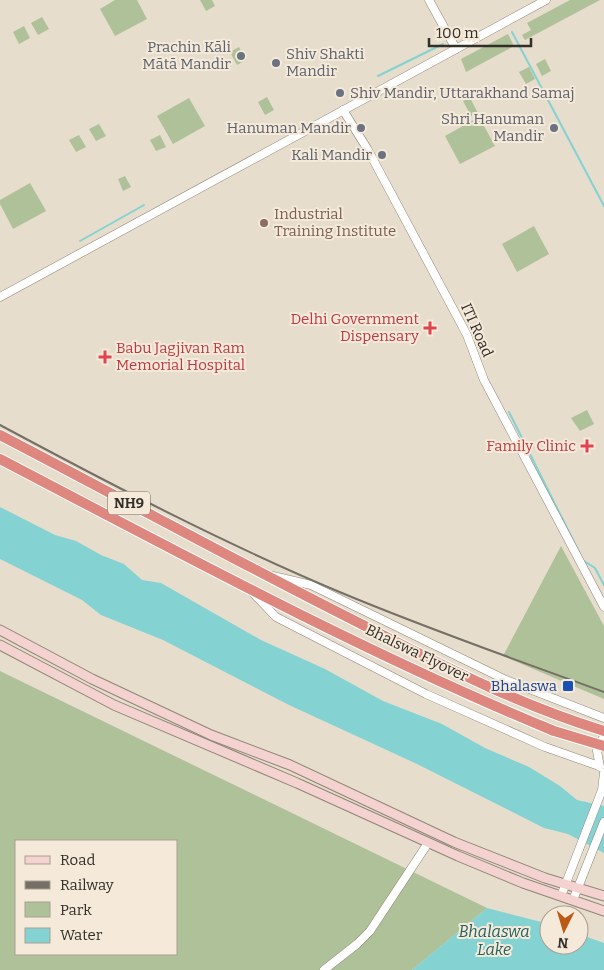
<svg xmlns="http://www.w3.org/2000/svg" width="604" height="970" font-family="Bitter,serif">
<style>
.green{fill:#afc199;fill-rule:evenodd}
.water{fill:#84d2d2}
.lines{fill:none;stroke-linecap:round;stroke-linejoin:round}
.stream{stroke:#84d2d2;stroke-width:2}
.tertiary-casing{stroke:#8f8577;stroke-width:9}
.secondary-casing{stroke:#8f8577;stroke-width:11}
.trunk-casing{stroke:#fff;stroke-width:12}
.tertiary{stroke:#fff;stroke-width:8}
.secondary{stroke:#f3d2cf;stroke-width:9}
.trunk{stroke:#de877f;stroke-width:10}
.rail{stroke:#756f65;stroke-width:2}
.trunk-bridge-casing{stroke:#fff;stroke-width:12;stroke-linecap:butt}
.trunk-bridge{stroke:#de877f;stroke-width:10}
.worship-dot{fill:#6b7280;stroke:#f5eada;stroke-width:2}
.education-dot{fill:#8d6e63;stroke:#f5eada;stroke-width:2}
.health-dot{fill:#e0444e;stroke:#f5eada;stroke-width:2}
.transit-dot{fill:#1a4fb4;stroke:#f5eada;stroke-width:2}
.labels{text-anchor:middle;stroke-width:4;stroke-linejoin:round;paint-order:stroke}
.shield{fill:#f5eada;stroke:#6c665d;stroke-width:1}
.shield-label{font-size:14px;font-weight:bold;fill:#322e28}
.worship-label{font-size:15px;fill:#5b616d;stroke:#f5eada;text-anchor:end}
.education-label{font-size:15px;fill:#785e54;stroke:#f5eada;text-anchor:start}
.health-label{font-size:15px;fill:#be3a42;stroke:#f5eada;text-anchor:end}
.street-label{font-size:15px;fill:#322e28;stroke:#f5eada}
.transit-label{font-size:15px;fill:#164399;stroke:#f5eada;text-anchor:end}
.water-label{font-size:16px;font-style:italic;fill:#226262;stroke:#f5eada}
</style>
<rect width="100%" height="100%" fill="#e7ddcd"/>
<!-- green -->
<g class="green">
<polygon points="115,0 137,0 147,19 115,36 100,9"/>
<polygon points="200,0 212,0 215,6 206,11"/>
<polygon points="570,0 600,0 525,40 522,35 531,30 527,23"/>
<polygon points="42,17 49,29 38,35 31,23"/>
<polygon points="24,26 30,38 19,44 13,32"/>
<polygon points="508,34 514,46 466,72 461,59"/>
<polygon points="239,47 246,60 237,65 230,52"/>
<polygon points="545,59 551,71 542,76 536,64"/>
<polygon points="529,67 535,79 526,84 519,72"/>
<polygon points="267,97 274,110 265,115 258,102"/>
<polygon points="189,98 205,126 173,144 157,116"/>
<polygon points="470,98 478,113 471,116 463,101"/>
<polygon points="479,117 495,146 460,164 445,136"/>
<polygon points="99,124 106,136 96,141 89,129"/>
<polygon points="79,135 86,147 76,152 69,140"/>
<polygon points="160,135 166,147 156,151 150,140"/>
<polygon points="125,176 131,187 123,191 118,179"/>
<polygon points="30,183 46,211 13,229 0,204 0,200"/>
<polygon points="534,226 549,254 517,272 502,244"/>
<polygon points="587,410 594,424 580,431 571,418"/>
<polygon points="561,546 604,626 604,699 503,656"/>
<path d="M0,671L487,908L412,970H0ZM16,841H176V954H16Z"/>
</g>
<!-- water -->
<g class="water">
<polygon points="0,507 55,535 76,541 101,555 124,564 142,580 161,583 261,640 325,669 383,701 442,724 485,748 529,767 560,786 577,800 604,806 604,853 568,834 544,828 417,764 289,705 163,640 101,615 82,600 0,559"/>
<polygon points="487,908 549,924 549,945 579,945 579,934 604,943 604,970 412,970"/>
</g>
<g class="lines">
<!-- stream -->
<g class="stream">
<polyline points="512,32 604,206"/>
<polyline points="378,76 443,44"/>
<polyline points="80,241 144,205"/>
<polyline points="509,412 581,556"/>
<polyline points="584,561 595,568 604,585"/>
</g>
<defs>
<g id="tertiary">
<polyline points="429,0 456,49"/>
<polyline points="343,110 368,150 467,335 484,380 604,607"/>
<polyline points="0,297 546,0"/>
<polyline points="273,576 311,585 506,680 604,718"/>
<polyline points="252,592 276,617 426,694 545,747 599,766"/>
<polyline points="600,767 597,751 604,736"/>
<polyline points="561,896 602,790 604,773"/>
<polyline points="573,900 604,822"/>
<polyline points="324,970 357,944 370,931 428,843"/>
</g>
<g id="secondary">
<polyline points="0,630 92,679 211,735 290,765 454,842 545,878 604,896"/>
<polyline points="0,645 114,705 297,783 458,856 523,883 604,911"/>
</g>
<g id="trunk">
<path d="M0,435C123,499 245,566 369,628C448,668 519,705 604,731"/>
<path d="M0,459C182,554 364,653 554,731"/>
</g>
</defs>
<!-- tertiary casing -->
<use href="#tertiary" class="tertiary-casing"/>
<!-- secondary casing -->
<use href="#secondary" class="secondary-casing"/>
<!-- trunk casing -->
<use href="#trunk" class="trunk-casing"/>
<!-- tertiary -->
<use href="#tertiary" class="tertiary"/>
<!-- secondary -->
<use href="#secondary" class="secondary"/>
<!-- trunk -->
<use href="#trunk" class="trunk"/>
<!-- rail -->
<path class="rail" d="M0,425C112,485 225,544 342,593C428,629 517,660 604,692"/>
<defs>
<polyline id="trunk-bridge" points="554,731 604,746"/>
</defs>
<!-- trunk-bridge casing -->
<use href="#trunk-bridge" class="trunk-bridge-casing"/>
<!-- trunk-bridge -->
<use href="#trunk-bridge" class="trunk-bridge"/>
</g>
<!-- markers -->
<g class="worship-dot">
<circle cx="241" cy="56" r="5"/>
<circle cx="276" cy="63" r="5"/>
<circle cx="340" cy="93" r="5"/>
<circle cx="361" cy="128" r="5"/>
<circle cx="554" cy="128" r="5"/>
<circle cx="382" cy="155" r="5"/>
</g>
<circle class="education-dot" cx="264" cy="223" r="5"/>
<g class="health-dot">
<path d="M427.5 320.5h5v5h5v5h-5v5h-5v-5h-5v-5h5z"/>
<path d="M102.5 349.5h5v5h5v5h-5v5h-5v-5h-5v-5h5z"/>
<path d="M584.5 438.5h5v5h5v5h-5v5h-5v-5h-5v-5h5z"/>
</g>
<rect class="transit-dot" x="562" y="680" width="12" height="12" rx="2.5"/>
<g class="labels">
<!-- shield labels -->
<rect class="shield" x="108" y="491.5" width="42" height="23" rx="4"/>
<g class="shield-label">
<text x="129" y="508">NH9</text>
</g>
<!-- worship labels -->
<g class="worship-label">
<text x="231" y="52">Prachin Kāli<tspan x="231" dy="17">Mātā Mandir</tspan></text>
<text x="286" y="59" text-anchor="start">Shiv Shakti<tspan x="286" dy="17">Mandir</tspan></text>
<text x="350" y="98" text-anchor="start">Shiv Mandir, Uttarakhand Samaj</text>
<text x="544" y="124">Shri Hanuman<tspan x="544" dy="17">Mandir</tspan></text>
<text x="351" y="133">Hanuman Mandir</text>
<text x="372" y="160">Kali Mandir</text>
</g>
<!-- education labels -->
<g class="education-label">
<text x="274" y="219">Industrial<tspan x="274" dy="17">Training Institute</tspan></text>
</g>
<!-- health labels -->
<g class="health-label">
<text x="419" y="324">Delhi Government<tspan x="419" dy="17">Dispensary</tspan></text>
<text x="116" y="353" text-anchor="start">Babu Jagjivan Ram<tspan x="116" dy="17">Memorial Hospital</tspan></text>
<text x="576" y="451">Family Clinic</text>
</g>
<!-- street labels -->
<g class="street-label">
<text transform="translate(477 330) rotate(66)" y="5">ITI Road</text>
<text transform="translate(417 653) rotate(26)" y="5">Bhalswa Flyover</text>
</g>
<!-- transit labels -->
<g class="transit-label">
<text x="557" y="691">Bhalaswa</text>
</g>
<!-- water labels -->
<g class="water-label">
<text x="494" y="937">Bhalaswa<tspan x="494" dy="18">Lake</tspan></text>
</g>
</g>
<!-- legend -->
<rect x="15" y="840" width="162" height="115" fill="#f5eada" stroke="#a79f93"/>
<rect x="25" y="856" width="25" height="8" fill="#f3d2cf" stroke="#a79f93"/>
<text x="60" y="865" font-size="15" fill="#322e28">Road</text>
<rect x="25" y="881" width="25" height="8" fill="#756f65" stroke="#a79f93"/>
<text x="60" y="890" font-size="15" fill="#322e28">Railway</text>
<rect x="25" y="902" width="25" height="15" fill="#afc199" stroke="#a79f93"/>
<text x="60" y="915" font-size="15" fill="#322e28">Park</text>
<rect x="25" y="928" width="25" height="15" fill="#84d2d2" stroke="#a79f93"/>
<text x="60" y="940" font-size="15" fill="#322e28">Water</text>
<!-- north arrow -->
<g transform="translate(564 930) rotate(185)"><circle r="24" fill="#f5eada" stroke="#a79f93"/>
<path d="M0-4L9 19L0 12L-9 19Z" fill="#ba5a15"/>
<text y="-8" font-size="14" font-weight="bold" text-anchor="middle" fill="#322e28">N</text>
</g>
<!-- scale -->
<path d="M429 38v8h102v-8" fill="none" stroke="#322e28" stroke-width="2.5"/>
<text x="436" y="38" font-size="15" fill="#322e28" stroke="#f5eada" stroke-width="4" paint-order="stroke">100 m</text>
</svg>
